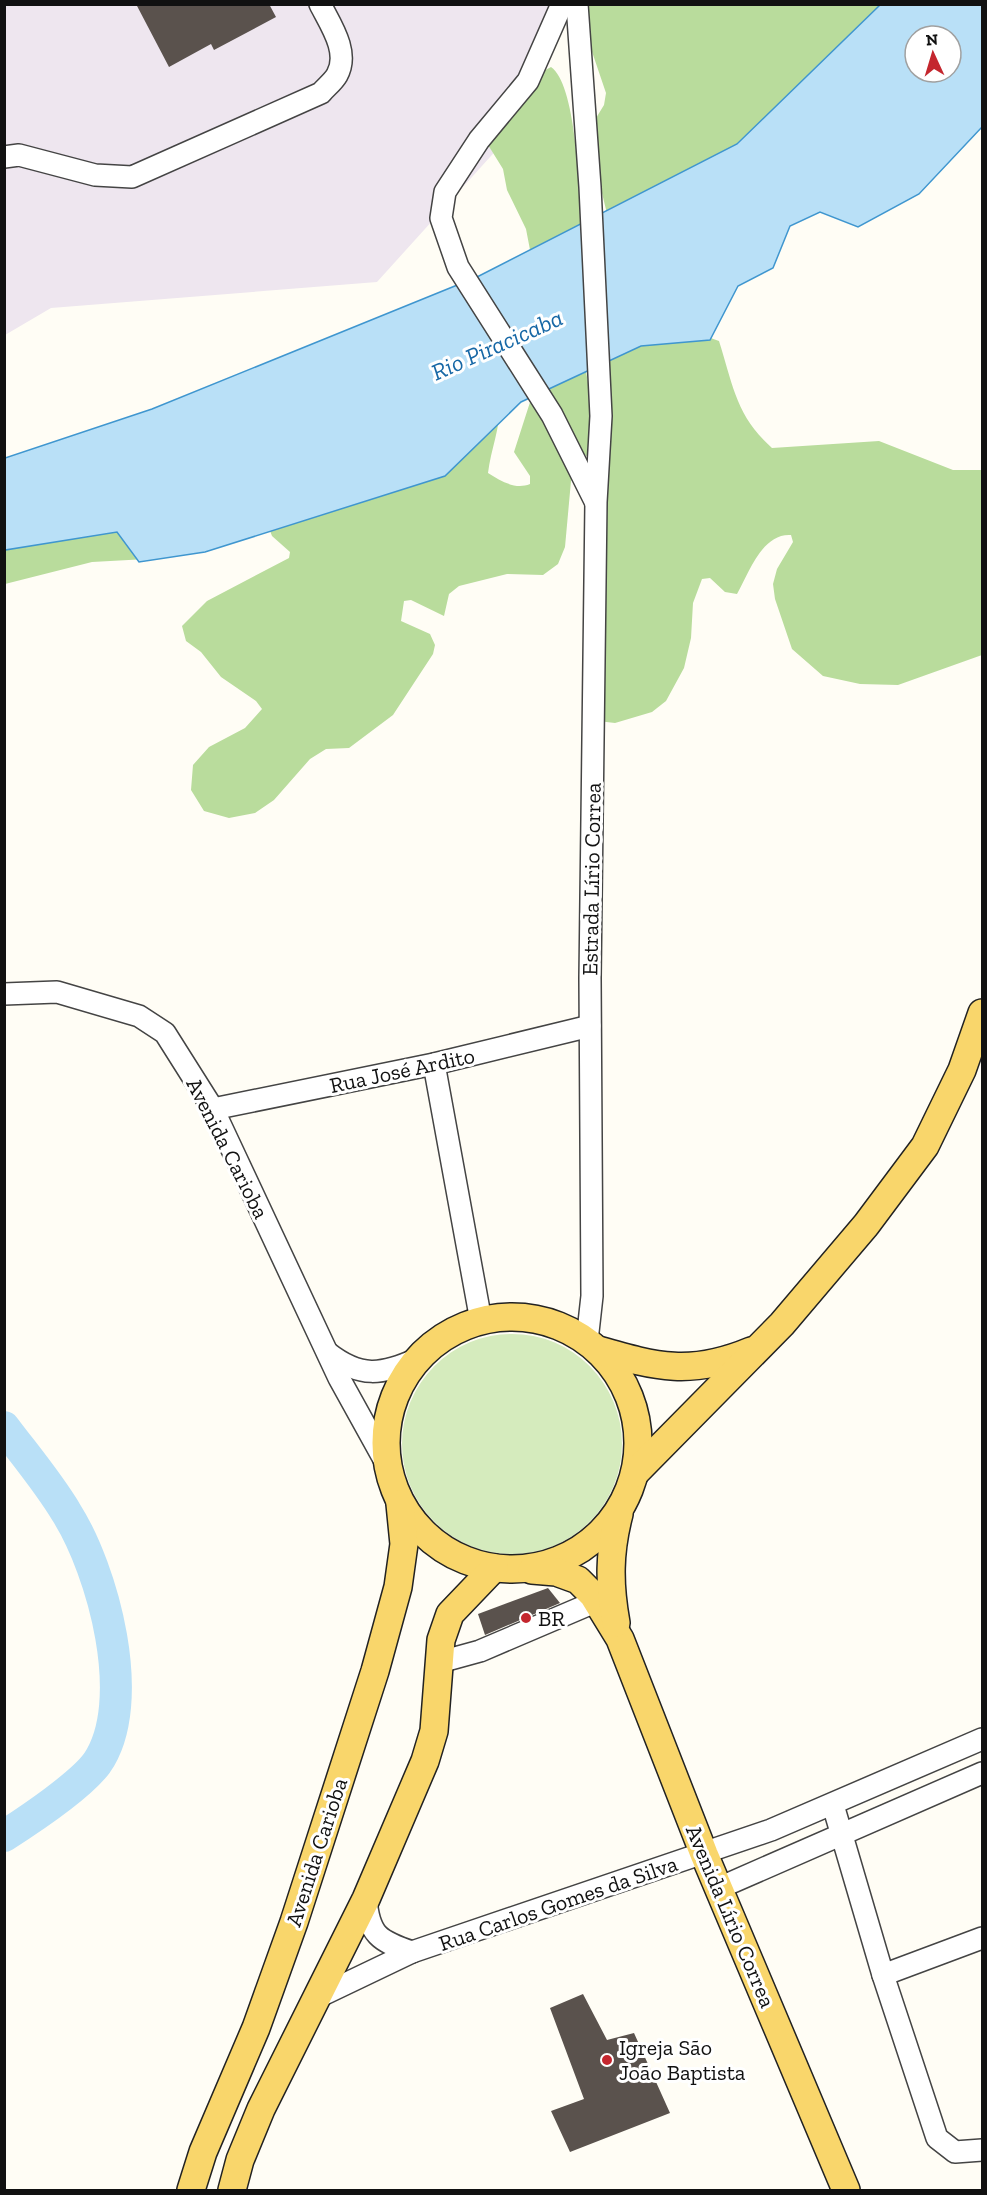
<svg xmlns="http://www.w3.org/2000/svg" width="987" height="2195" font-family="'Zilla Slab',serif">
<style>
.industrial{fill:#eee6ef}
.green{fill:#d5ebbd}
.forest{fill:#b9dc9c}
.water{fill:#b9e0f7;stroke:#3f96cf;stroke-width:1.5;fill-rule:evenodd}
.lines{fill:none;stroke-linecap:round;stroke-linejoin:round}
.river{stroke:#b9e0f7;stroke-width:32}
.building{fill:#5a524d}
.minor-casing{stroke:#444;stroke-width:24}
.major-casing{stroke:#222;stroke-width:30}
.minor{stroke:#fff;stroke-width:21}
.major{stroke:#f9d66b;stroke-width:27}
.poi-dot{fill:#c4262e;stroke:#fff;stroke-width:2}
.labels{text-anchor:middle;stroke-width:6;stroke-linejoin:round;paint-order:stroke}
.street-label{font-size:22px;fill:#111;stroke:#fff}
.poi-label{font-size:22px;fill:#111;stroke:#fff;text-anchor:start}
.water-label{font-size:24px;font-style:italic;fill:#1768a6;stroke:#fff}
</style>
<rect width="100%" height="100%" fill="#fffdf5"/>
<!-- industrial -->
<polygon class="industrial" points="5,5 573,5 500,146 377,282 51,308 5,335"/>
<!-- green -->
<circle class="green" cx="512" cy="1444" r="110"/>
<!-- forest -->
<g class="forest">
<path d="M585,5H921L705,336L719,341C733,385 736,416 772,448L879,441L953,470H982V655L898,685L860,684L823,676L792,649L775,599L773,584L777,569L793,542L791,535C762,533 749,573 737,594L725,592L710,578L702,579L693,603L691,638L684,668L666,701L652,712L615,723L598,721L608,480L604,466L585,455L571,481L565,547L558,564L543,575L507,574L459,586L449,594L444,616L411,600L404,601L401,621L430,634L435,645L433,654L393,715L349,748L326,749L310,759L274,800L255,813L229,818L204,811L191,790L193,765L209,747L245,728L262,709L256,701L221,677L201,652L186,641L182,626L207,601L289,558L290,552L272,536L267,523L500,404C500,429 491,449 488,473C501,481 515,490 530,484V476L514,452L532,396L531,255L526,229L507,190L503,169L485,140L536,75L551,67C588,93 580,302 583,352C584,364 587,376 589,388L608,218L590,143L593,123L604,105L606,93L585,31Z"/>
<polygon points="161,500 147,559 92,562 5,584 4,545"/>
</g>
<!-- water -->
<path class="water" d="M880,5H982V127L919,194L858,227L820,212L790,226L773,268L738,286L710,340L641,346L521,402L445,476L205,552L139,562L117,532L5,550V458L152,409L477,277L737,144ZM915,36H951V72H915Z"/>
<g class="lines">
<!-- river -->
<path class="river" d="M4,1427C25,1455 48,1482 66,1512C103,1570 139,1702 97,1763C81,1785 29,1820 4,1836"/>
</g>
<!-- building -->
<g class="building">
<polygon points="136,4 269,4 276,17 214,50 211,44 169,67"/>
<polygon points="548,1588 560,1603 485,1635 478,1614"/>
<polygon points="583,1994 607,2040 634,2033 670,2113 570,2152 551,2111 584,2099 550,2008"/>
</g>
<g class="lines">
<defs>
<g id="minor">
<polyline points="562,4 528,81 479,140 445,192 441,218 458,267 552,415 595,501"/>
<polyline points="577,4 590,187 601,416 596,502 590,978 592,1296 587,1341"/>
<path d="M4,157L19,155L95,175L132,177L321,93C326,87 333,82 337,75C350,52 330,24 320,4"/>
<polyline points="4,994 57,992 139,1016 165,1033 213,1109 339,1378 386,1463"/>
<polyline points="434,1064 481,1321"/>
<polyline points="213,1109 434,1064 590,1026"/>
<path d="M328,1353C360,1378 382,1375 417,1359"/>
<polyline points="440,1662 480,1651 597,1601"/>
<polyline points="833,1805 883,1975 937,2138 955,2152 982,2150"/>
<polyline points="719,1888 982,1773"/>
<path d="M366,1899C369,1935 379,1941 412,1952"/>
<polyline points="883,1975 982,1938"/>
<polyline points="318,1997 412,1952 771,1830 982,1739"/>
</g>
<g id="major">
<circle cx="512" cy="1443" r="126"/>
<path d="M598,1350C657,1367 691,1376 751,1351"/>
<polyline points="635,1473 782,1324 866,1225 925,1146 962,1070 982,1013"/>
<polyline points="532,1570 556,1572 578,1580 593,1595 620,1639 704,1854 846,2190"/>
<path d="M616,1623C609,1584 609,1552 619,1514"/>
<polyline points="191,2190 203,2152 256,2028 294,1922 375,1671 398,1587 404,1544 400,1504"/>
<polyline points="232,2190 240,2160 261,2109 366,1899 425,1761 434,1731 441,1640 450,1614 494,1568"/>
</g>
</defs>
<!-- minor casing -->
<use href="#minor" class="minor-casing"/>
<!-- major casing -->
<use href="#major" class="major-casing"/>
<!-- minor -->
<use href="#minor" class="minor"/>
<!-- major -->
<use href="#major" class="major"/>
</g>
<!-- markers -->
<g class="poi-dot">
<circle cx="526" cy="1618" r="6"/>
<circle cx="607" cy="2060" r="6"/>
</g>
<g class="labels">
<!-- street labels -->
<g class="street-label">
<text transform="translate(591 879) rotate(-89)" y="8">Estrada Lírio Correa</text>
<text transform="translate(402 1070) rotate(-12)" y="8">Rua José Ardito</text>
<text transform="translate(228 1148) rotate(63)" y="8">Avenida Carioba</text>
<text transform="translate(316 1852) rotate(-72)" y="8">Avenida Carioba</text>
<text transform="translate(558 1903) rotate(-19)" y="8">Rua Carlos Gomes da Silva</text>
<text transform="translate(731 1916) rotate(67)" y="8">Avenida Lírio Correa</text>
</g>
<!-- poi labels -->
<g class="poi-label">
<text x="538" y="1626">BR</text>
<text x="619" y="2055">Igreja São<tspan x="619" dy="25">João Baptista</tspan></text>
</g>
<!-- water labels -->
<g class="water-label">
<text transform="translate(497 345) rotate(-24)" y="8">Rio Piracicaba</text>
</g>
</g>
<!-- border -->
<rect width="987" height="2195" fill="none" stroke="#111111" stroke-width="12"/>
<!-- north arrow -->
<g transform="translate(933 54) rotate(356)"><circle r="28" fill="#ffffff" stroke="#a0a0a0" stroke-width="1.5"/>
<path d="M0-4.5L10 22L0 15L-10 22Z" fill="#c4262e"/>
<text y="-9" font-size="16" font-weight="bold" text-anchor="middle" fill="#111111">N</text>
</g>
</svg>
